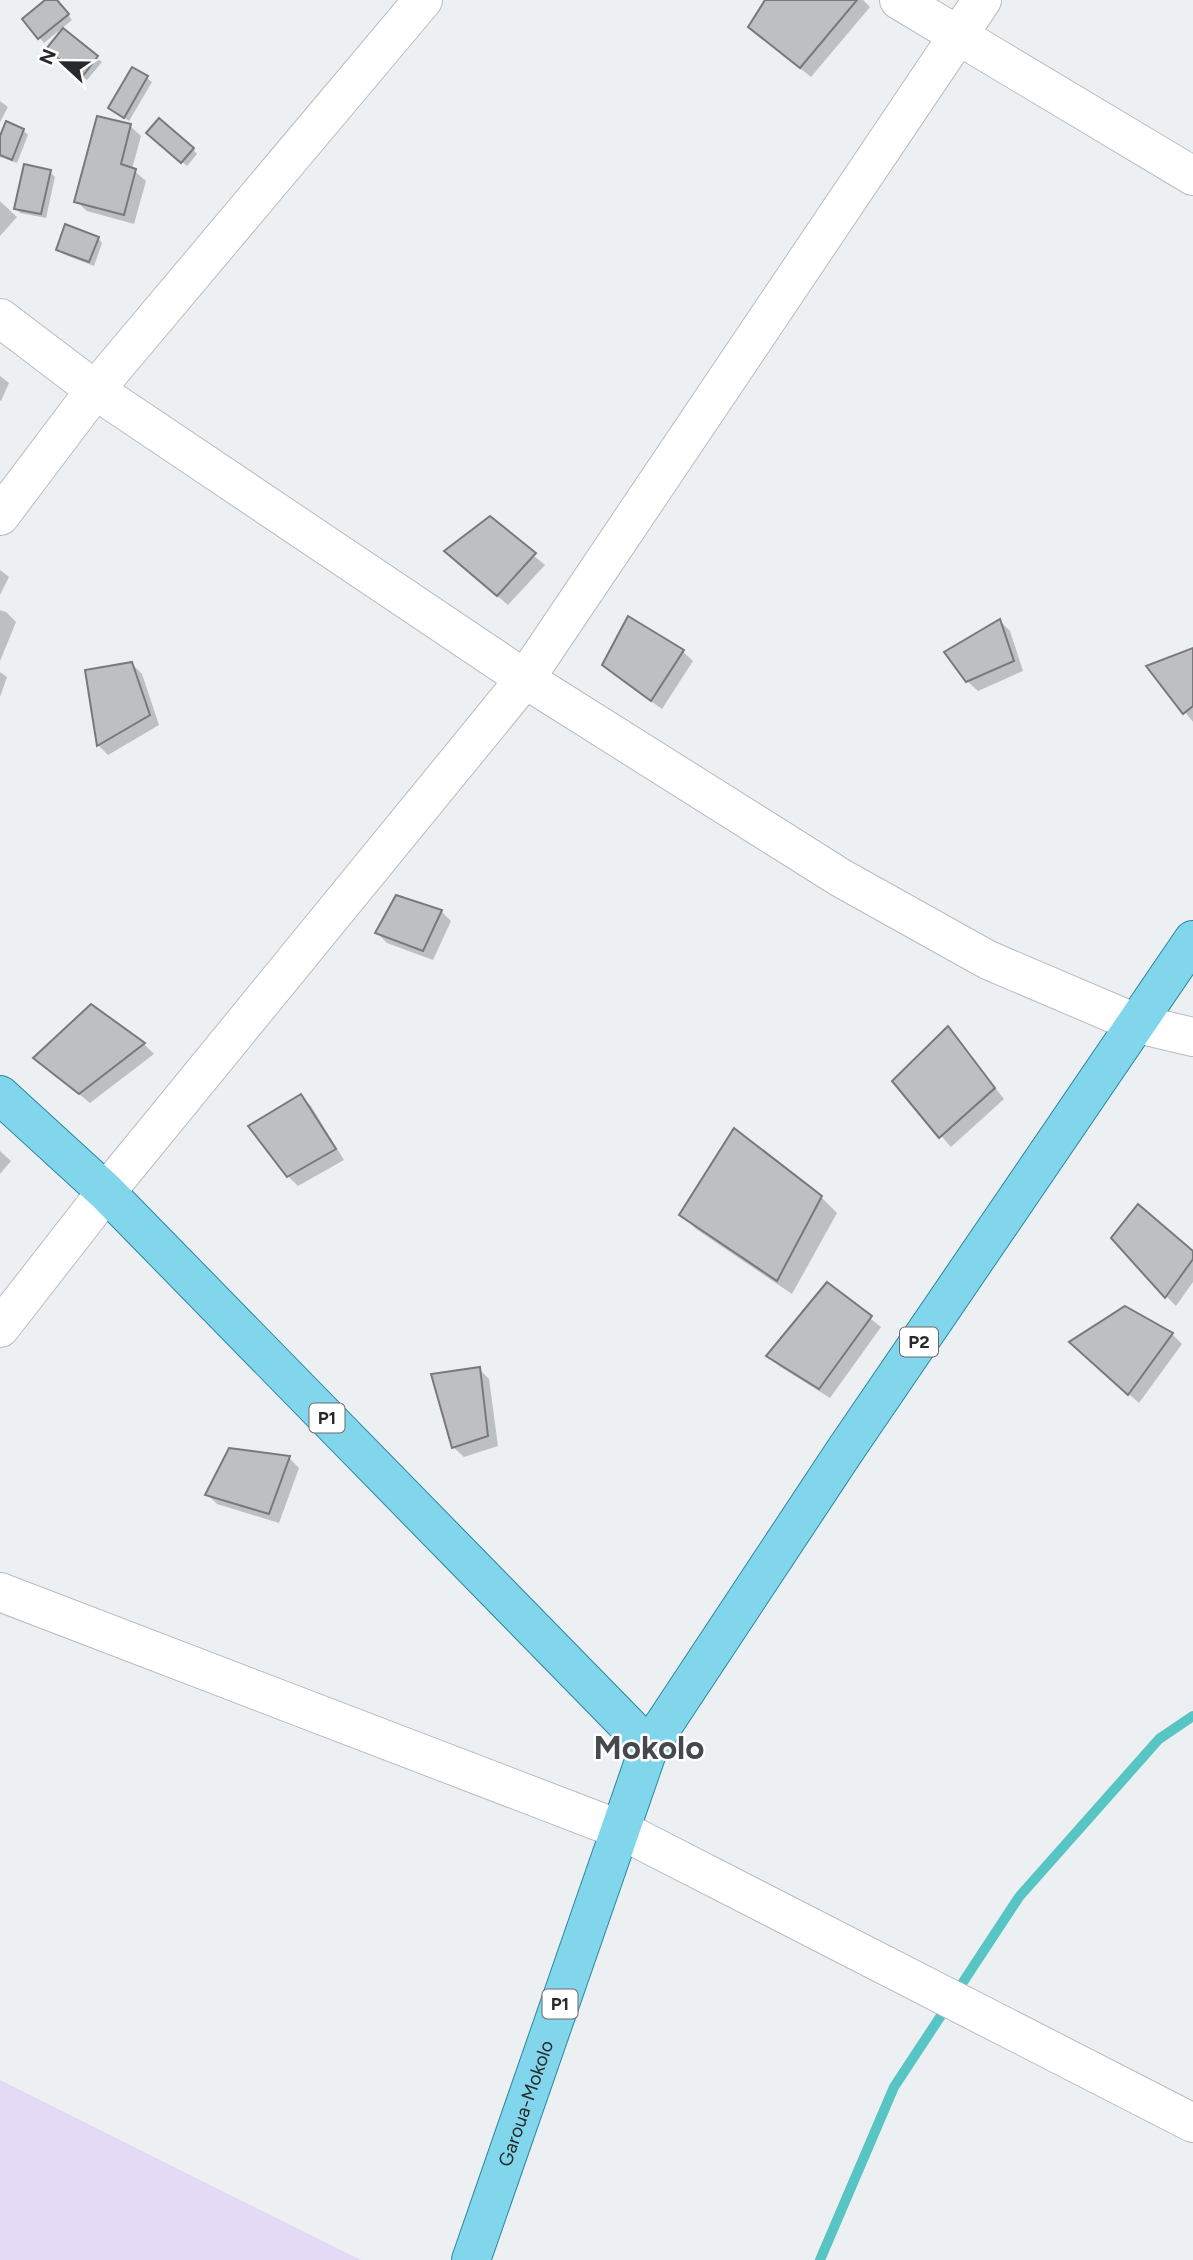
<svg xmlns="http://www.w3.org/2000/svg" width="1193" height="2260" font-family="Figtree,sans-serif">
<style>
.green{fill:#e5daf6}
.shadow{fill:#0003}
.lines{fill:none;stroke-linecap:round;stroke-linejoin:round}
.stream{stroke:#56c5c3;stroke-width:10}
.building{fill:#bebfc2;stroke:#79797d;stroke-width:2}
.minor-casing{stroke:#b9bcbf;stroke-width:40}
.primary-casing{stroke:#2b87a0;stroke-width:40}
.minor{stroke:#fff;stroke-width:38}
.primary{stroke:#81d6ec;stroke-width:38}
.labels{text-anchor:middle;stroke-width:5;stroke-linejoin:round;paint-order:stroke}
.shield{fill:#fff;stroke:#68696a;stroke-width:2}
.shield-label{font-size:18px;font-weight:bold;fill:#28292a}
.street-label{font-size:19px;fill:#28292a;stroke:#fff}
.town-label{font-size:33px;font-weight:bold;fill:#46484b;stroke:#fff}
</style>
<rect width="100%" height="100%" fill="#edf0f3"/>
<!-- green -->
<polygon class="green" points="0,2080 361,2260 0,2260"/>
<!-- shadow -->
<g class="shadow">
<polygon points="47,0 56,0 72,20 44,43 24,19"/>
<polygon points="767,0 863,0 870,7 811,77 761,37"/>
<polygon points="63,31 102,62 87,80 53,54"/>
<polygon points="147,78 152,82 129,121 110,108"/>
<polygon points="0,101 8,107 0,122"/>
<polygon points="130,126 141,136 132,169 146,181 134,224 87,211 76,201"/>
<polygon points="23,130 28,135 17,163 0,157 0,141"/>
<polygon points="153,137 193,149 197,154 187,166"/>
<polygon points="50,172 55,177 46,218 20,213 16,208"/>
<polygon points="0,201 17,217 0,236"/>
<polygon points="98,238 102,243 94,266 63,254 58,249"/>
<polygon points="0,376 9,383 1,401 0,400"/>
<polygon points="490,519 545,565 508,605 456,561"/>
<polygon points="0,570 9,577 0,595"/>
<polygon points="0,610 6,612 16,622 0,661"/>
<polygon points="1000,621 1010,631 1023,671 978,691 967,681"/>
<polygon points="1193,650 1193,722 1149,667"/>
<polygon points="682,651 693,661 662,709 614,675 604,664"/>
<polygon points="132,664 142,674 159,725 108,755 98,745"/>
<polygon points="0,672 7,677 0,697"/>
<polygon points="397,897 441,911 451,921 433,960 387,943 377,933"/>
<polygon points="91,1006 144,1044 154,1054 90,1103 46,1067"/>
<polygon points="948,1028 1004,1099 951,1147 894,1082"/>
<polygon points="301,1096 311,1106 344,1160 298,1186 288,1176"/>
<polygon points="0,1151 11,1161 0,1174"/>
<polygon points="821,1197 837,1213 792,1294 696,1229 681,1214"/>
<polygon points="1193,1253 1193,1282 1176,1306 1166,1296"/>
<polygon points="827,1284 881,1327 830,1398 779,1366 769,1356"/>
<polygon points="1125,1308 1172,1334 1182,1344 1139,1403 1081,1352"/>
<polygon points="479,1369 489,1379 498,1446 464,1457 453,1447"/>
<polygon points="289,1458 299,1468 279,1523 217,1504 207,1494"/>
</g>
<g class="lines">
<!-- stream -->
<polyline class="stream" points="820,2260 894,2087 1019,1897 1159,1739 1193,1716"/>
</g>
<!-- building -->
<g class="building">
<polygon points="45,0 57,0 69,14 38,39 22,19"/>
<polygon points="765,0 857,0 800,68 748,27"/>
<polygon points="63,28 98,56 82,77 46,49"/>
<polygon points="132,67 148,76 124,118 108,108"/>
<polygon points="97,116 131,124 121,164 136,169 124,215 74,202"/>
<polygon points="159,118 194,148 181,163 146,133"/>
<polygon points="6,121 24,129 12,160 0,155 0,136"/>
<polygon points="24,164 51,170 41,214 14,209"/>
<polygon points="65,224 99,237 89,262 56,250"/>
<polygon points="490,516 536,553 497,596 444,551"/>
<polygon points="628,616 684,650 651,701 602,665"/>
<polygon points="1000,619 1014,661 966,682 944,652"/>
<polygon points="1193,648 1193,706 1183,714 1146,666"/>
<polygon points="132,662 150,715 97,746 85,670"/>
<polygon points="396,895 442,910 423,951 375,933"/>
<polygon points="91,1004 145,1043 79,1094 33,1058"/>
<polygon points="948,1026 995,1088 939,1138 892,1081"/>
<polygon points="301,1094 336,1149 287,1177 248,1126"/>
<polygon points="734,1128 822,1196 777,1281 679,1215"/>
<polygon points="1138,1204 1193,1251 1193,1259 1165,1298 1111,1238"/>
<polygon points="827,1282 872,1316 819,1389 766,1356"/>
<polygon points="1125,1306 1173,1333 1128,1395 1069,1342"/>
<polygon points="480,1367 488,1436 452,1448 431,1374"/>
<polygon points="229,1448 290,1456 269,1514 205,1495"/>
</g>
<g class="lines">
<defs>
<g id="minor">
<polyline points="899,0 1193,176"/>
<polyline points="0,318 95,390 525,679 841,878 988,960 1138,1024 1193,1037"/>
<polyline points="0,516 95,390 423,0"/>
<polyline points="0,1328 106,1192 525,679 982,0"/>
<polyline points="0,1592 621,1830 1193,2123"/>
</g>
<g id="primary">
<polyline points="0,1095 106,1192 649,1747"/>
<path id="s1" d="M471,2260L649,1747L844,1452L1193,940"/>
</g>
</defs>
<!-- minor casing -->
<use href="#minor" class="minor-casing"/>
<!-- primary casing -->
<use href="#primary" class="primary-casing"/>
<!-- minor -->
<use href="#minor" class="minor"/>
<!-- primary -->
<use href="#primary" class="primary"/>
</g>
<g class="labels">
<!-- shield labels -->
<g class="shield">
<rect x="900" y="1327.5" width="38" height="29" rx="5"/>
<rect x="309.5" y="1403.5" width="35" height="29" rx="5"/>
<rect x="542.5" y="1989.5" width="35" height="29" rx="5"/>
</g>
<g class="shield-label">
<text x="919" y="1348">P2</text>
<text x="327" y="1424">P1</text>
<text x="560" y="2010">P1</text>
</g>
<!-- street labels -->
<g class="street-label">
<text dy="7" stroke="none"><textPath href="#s1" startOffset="166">Garoua-Mokolo</textPath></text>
</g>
<!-- town labels -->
<g class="town-label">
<text x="649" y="1759">Mokolo</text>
</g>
</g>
<!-- north arrow -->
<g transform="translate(63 63) rotate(292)" stroke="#ffffff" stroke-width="5" paint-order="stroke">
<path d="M0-5L12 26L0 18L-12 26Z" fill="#28292a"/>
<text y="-10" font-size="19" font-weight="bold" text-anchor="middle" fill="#28292a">N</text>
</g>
</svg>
